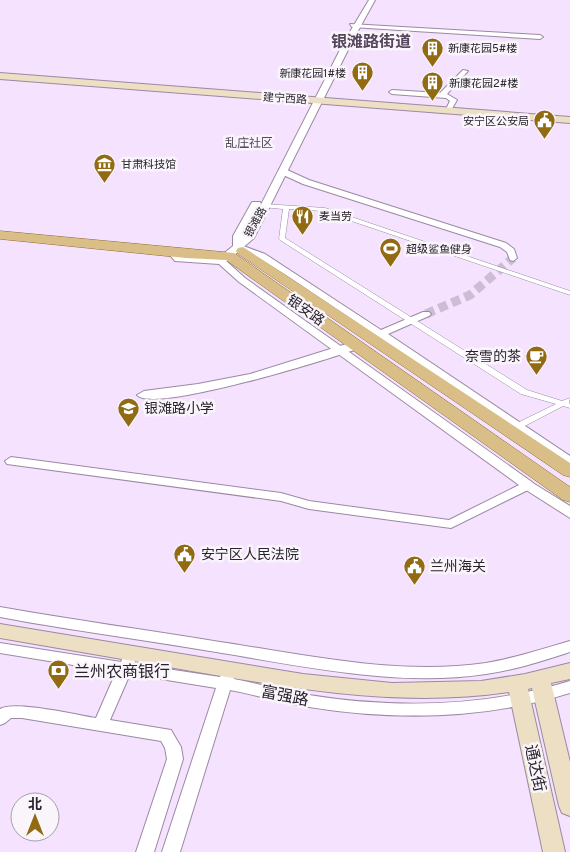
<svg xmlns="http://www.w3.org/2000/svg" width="570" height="852" font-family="Overpass,'Noto Sans SC',sans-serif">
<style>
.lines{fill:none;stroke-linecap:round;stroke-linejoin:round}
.minor-tunnel{stroke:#ccbcd4;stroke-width:9;stroke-dasharray:9 5;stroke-linecap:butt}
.pedestrian-casing{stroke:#9b89a3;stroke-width:1}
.minor-casing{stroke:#9b89a3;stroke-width:2}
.tertiary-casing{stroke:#9b89a3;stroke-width:2}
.secondary-casing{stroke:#9b89a3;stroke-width:2}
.primary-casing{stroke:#8d6c34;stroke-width:1}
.pedestrian{fill:#fff;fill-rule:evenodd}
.minor{fill:#fff;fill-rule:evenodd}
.tertiary{fill:#fff;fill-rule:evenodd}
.secondary{fill:#eddfc3;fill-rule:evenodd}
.primary{fill:#dabe88;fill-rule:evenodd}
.labels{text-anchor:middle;stroke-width:5;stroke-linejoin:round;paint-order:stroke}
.far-poi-label{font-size:11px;fill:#2a232d;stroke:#f9f5fb;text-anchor:start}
.far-street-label{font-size:11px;fill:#2a232d;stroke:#f9f5fb}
.far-neighbourhood-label{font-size:12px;fill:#57475e;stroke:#f9f5fb}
.street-label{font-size:14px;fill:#2a232d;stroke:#f9f5fb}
.poi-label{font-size:14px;fill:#2a232d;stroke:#f9f5fb;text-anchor:start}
.far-district-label{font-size:16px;font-weight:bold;fill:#57475e;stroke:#f9f5fb}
.near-poi-label{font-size:16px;fill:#2a232d;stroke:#f9f5fb;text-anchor:start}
.near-street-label{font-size:16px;fill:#2a232d;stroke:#f9f5fb}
</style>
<rect width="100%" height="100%" fill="#f5e2fe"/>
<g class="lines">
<!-- minor-tunnel -->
<polyline class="minor-tunnel" points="426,314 470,295 513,258"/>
<defs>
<polygon id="pedestrian" points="264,204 325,208 570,291 570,295 322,211 289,209 285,238 527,390 562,401 570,398 569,403 570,404 570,408 563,406 521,428 515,428 514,426 515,424 556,404 521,394 280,240 279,239 283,209 262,207 262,205"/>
<g id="minor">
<polygon points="350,24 540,35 543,37 540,39 352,27"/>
<polygon points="463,70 468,71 447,94 457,100 450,112 445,111 450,101 446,98 392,94 389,92 392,90 440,93"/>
<polygon points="279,169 285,169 309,180 506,243 514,249 517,258 513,261 510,260 507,252 500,247 303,184 279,173"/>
<polygon points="238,244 265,254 381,330 423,312 429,312 431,314 429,316 388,334 570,456 570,465 286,275 259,258 235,249 235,245"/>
<polygon points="172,250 180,256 224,259 245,278 532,482 534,485 532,488 451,528 309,509 281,501 7,464 5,461 11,457 281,493 309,501 449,520 519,485 239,282 219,264 175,261 168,253"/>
<path d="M0,607C73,620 147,630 220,642C307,655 398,676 486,663C515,658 542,649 570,641V652C542,661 515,670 486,674C399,687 308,667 222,653C157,642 92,633 27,622L0,617Z"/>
<path d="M0,643L121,662L126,650L131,648L136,650L138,654L134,664L220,677L222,673L227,671L232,673L234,679C259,684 283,691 309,695C396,709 485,707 570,681V693C486,719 396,721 309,707C282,703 257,695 230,690L180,852H162L216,688L130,674L110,720L171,730L181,747L183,759L154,852H136L167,759L165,748L161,741L22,718H11L5,723L0,725V709C14,700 77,715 96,718L116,672L0,653Z"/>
</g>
<g id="tertiary">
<polygon points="369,0 375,0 353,40 254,238 225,263 217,263 217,259 233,246 233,236 252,202 260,202 261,204 245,236 345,40"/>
<path d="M356,341L362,345L360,348C333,358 153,414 137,395L144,391L198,384L250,374Z"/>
<polygon points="528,480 570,506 570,518 523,488 521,485"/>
</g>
<g id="secondary">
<polygon points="0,73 570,117 570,123 0,79"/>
<path d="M0,624L303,674L392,683L481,681L525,674L570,663V679L551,683L570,762V816L562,813L559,806L532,688L528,689L565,852H543L509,692C408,707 308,691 209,674C139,662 70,650 0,638Z"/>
</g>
<g id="primary">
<polygon points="0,231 234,253 570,487 570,502 563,500 226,260 186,258 0,239"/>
<polygon points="243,247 570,463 570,477 563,475 238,254 236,251 238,248"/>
</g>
</defs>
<!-- pedestrian casing -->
<use href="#pedestrian" class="pedestrian-casing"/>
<!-- minor casing -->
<use href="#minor" class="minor-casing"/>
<!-- tertiary casing -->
<use href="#tertiary" class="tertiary-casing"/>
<!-- secondary casing -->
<use href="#secondary" class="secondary-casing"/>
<!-- primary casing -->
<use href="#primary" class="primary-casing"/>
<!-- pedestrian -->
<use href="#pedestrian" class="pedestrian"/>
<!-- minor -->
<use href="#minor" class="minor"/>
<!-- tertiary -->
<use href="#tertiary" class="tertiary"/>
<!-- secondary -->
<use href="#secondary" class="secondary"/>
<!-- primary -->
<use href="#primary" class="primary"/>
</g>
<!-- icons -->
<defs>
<symbol id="building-pin" viewBox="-11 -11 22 30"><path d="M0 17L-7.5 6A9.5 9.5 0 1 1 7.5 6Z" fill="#916a12" stroke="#f9f5fb"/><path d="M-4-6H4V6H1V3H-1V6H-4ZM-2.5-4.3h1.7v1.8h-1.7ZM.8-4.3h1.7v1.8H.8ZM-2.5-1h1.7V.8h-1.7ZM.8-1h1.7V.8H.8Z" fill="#fff"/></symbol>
<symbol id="civic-pin" viewBox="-11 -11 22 30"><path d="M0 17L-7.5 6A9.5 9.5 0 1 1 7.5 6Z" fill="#916a12" stroke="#f9f5fb"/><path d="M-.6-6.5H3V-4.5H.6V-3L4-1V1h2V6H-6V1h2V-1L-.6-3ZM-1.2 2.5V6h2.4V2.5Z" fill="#fff"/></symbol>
<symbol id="museum-pin" viewBox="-11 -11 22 30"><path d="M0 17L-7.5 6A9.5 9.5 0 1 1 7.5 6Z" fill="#916a12" stroke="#f9f5fb"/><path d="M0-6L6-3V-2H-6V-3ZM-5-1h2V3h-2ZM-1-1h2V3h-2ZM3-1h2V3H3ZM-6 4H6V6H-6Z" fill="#fff"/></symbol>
<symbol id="restaurant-pin" viewBox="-11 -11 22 30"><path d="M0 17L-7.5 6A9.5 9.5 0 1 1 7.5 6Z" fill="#916a12" stroke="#f9f5fb"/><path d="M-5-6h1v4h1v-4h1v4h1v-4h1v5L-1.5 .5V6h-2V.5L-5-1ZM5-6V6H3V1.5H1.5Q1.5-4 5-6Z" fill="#fff"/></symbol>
<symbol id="stadium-pin" viewBox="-11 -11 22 30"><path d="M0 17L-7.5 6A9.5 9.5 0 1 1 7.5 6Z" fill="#916a12" stroke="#f9f5fb"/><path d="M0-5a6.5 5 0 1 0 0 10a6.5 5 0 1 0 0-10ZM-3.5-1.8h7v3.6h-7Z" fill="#fff"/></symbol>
<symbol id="cafe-pin" viewBox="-11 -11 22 30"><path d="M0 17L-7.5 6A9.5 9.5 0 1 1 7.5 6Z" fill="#916a12" stroke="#f9f5fb"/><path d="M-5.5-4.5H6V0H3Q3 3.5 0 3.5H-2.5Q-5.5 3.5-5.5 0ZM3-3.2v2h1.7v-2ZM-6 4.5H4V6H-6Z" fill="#fff"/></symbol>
<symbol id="school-pin" viewBox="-11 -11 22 30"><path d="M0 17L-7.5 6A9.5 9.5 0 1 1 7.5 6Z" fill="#916a12" stroke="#f9f5fb"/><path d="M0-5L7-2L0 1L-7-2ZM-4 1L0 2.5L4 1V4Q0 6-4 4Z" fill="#fff"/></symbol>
<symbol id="bank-pin" viewBox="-11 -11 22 30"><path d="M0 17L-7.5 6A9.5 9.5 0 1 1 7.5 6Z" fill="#916a12" stroke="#f9f5fb"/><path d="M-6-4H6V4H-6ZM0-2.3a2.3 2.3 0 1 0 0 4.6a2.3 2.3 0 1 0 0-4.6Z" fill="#fff"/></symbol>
</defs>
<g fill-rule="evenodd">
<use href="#building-pin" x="420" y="36" width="25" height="34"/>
<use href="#building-pin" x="350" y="60" width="25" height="34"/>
<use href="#building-pin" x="420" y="70" width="25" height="34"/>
<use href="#civic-pin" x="532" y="108" width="25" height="34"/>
<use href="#museum-pin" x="92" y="152" width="25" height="34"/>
<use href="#restaurant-pin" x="290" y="204" width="25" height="34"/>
<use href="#stadium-pin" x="378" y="236" width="25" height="34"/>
<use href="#cafe-pin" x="524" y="344" width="25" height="34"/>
<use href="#school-pin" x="116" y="396" width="25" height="34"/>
<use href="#civic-pin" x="172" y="542" width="25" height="34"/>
<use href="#civic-pin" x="402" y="554" width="25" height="34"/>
<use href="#bank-pin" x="46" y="658" width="25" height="34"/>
</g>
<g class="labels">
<!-- far-poi labels -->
<g class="far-poi-label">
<text x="448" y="52">新康花园5#楼</text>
<text x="346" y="77" text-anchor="end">新康花园1#楼</text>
<text x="449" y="87">新康花园2#楼</text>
<text x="529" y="125" text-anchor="end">安宁区公安局</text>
<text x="121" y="168">甘肃科技馆</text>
<text x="319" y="220">麦当劳</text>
<text x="406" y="253">超级鲨鱼健身</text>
</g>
<!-- far-street labels -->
<g class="far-street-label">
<text transform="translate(285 98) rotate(4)" y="4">建宁西路</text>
<text transform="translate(255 222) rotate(-61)" y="4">银滩路</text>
</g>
<!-- far-neighbourhood labels -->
<g class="far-neighbourhood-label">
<text x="249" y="147">乱庄社区</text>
</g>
<!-- street labels -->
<g class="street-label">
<text transform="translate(306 310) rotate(35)" y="5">银安路</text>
</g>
<!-- poi labels -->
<g class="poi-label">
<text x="521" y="361" text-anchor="end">奈雪的茶</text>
<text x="144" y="413">银滩路小学</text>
<text x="201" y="559">安宁区人民法院</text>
<text x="430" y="571">兰州海关</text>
</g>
<!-- far-district labels -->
<g class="far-district-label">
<text x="371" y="47">银滩路街道</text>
</g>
<!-- near-poi labels -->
<g class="near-poi-label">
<text x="74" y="677">兰州农商银行</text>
</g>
<!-- near-street labels -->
<g class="near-street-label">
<text transform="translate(285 695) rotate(11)" y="6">富强路</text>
<text transform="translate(536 768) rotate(78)" y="6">通达街</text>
</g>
</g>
<!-- north arrow -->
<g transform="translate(35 817)"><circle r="24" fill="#f9f5fb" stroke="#a6a1a9"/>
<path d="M0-4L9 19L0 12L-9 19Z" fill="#916a12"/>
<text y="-8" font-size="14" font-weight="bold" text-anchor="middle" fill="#2a232d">北</text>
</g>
</svg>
